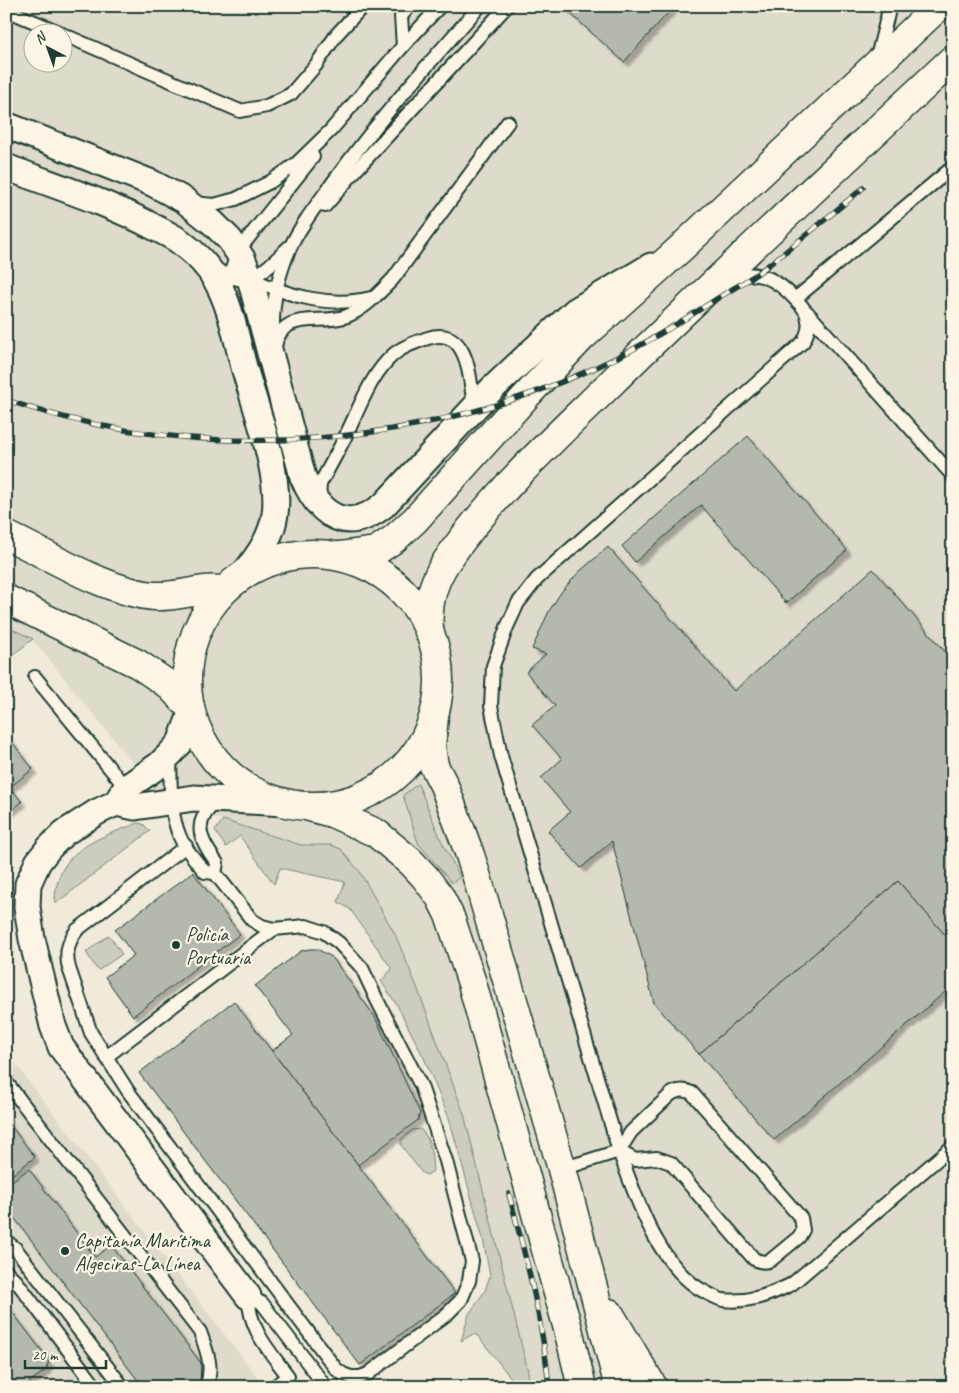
<svg xmlns="http://www.w3.org/2000/svg" width="959" height="1393" font-family="Caveat,sans-serif">
<style>
.built{fill:#dedbcc;fill-rule:evenodd}
.green{fill:#cccdbf;stroke:#76857a}
.building{fill:#b5b9ad;stroke:#1f3d34;filter:url(#shadow)}
.lines{fill:none;stroke-linecap:round;stroke-linejoin:round}
.lane-casing{stroke:#1f3d34;stroke-width:16}
.street-casing{stroke:#1f3d34;stroke-width:29}
.secondary-casing{stroke:#1f3d34;stroke-width:31}
.primary-casing{stroke:#1f3d34;stroke-width:31}
.highway-casing{stroke:#1f3d34;stroke-width:31}
.lane{stroke:#fcf5e5;stroke-width:12}
.street{stroke:#fcf5e5;stroke-width:25}
.secondary{stroke:#fcf5e5;stroke-width:28}
.primary{stroke:#fcf5e5;stroke-width:28}
.highway{stroke:#fcf5e5;stroke-width:28}
.rail-casing{stroke:#1f3d34;stroke-width:5.5}
.rail{stroke:#fcf5e5;stroke-width:4;stroke-dasharray:11;stroke-linecap:butt}
.poi-dot{fill:#1f3d34;stroke:#fcf5e5;stroke-width:2}
.labels{text-anchor:middle;stroke-width:4.5;stroke-linejoin:round;paint-order:stroke}
.poi-label{font-size:20px;fill:#1f3d34;stroke:#fcf5e5;text-anchor:start}
</style>
<defs>
<filter id="shadow"><feDropShadow dx="4.5" dy="4.5" stdDeviation="1" flood-color="#0004"/></filter>
</defs>
<rect width="100%" height="100%" fill="#efeada"/>
<filter id="ink" filterUnits="userSpaceOnUse"><feTurbulence type="fractalNoise" baseFrequency=".02" numOctaves="2"/><feDisplacementMap in="SourceGraphic" scale="10" xChannelSelector="R" yChannelSelector="G"/><feConvolveMatrix kernelMatrix="1 2 1 2 8 2 1 2 1" color-interpolation-filters="sRGB"/></filter>
<g filter="url(#ink)">
<!-- built -->
<g class="built">
<path d="M6,6H953V1387H529L528,1371L464,1114L417,987L395,934L359,872L320,844L301,845L223,820L167,808L138,769L33,640L6,626ZM32,32H62V62H32Z"/>
<polygon points="6,1052 258,1378 247,1387 6,1387"/>
</g>
<!-- green -->
<g class="green">
<polygon points="6,626 33,639 6,660"/>
<polygon points="418,784 441,840 460,877 452,883 418,843 403,795"/>
<polygon points="223,820 301,845 331,845 341,849 360,872 395,934 417,987 464,1114 528,1371 529,1387 518,1387 478,1336 473,1334 461,1341 469,1314 485,1291 490,1275 483,1239 449,1118 424,1058 397,1005 381,981 392,969 350,909 338,902 345,882 280,868 274,884 240,836 226,847 215,831"/>
<path d="M138,823L143,824L150,831L55,904C54,851 96,839 138,823Z"/>
<polygon points="109,935 122,954 99,970 96,968 86,952"/>
<path d="M420,1129C431,1136 432,1158 433,1171L427,1175L422,1173L401,1145V1140L412,1130Z"/>
</g>
<!-- building -->
<g class="building">
<polygon points="562,6 674,6 624,62"/>
<polygon points="748,436 847,550 786,603 701,505 635,562 622,546"/>
<polygon points="608,547 734,691 873,569 953,661 953,709 945,715 953,724 953,944 898,881 699,1054 654,1003 612,841 581,868 548,831 570,812 541,778 562,759 532,725 555,706 526,672 546,654 532,649 549,611 562,591 579,572"/>
<polygon points="6,734 33,769 10,787 22,802 6,814"/>
<polygon points="193,872 240,934 133,1016 105,977 134,955 115,930"/>
<polygon points="898,881 953,944 953,985 774,1140 699,1054"/>
<polygon points="309,949 317,949 332,957 375,1017 420,1113 418,1120 358,1165 272,1051 293,1035 255,986 301,951"/>
<polygon points="234,1001 455,1293 360,1365 139,1073"/>
<polygon points="6,1120 35,1157 9,1177 12,1181 29,1169 95,1257 111,1245 201,1363 200,1381 192,1387 152,1387 150,1384 143,1387 6,1207"/>
<polygon points="6,1304 49,1360 46,1370 29,1382 33,1387 6,1387"/>
</g>
<g class="lines">
<defs>
<g id="lane">
<polyline points="6,10 59,32"/>
<polyline points="62,34 240,111 267,106 291,94 316,65 337,34 363,6"/>
<polyline points="403,46 401,16 410,6"/>
<polyline points="877,57 890,6"/>
<polyline points="193,203 214,205 236,199 270,182 296,164 331,130 403,46 440,6"/>
<polyline points="325,206 356,170 507,6"/>
<path d="M213,267C221,272 228,277 238,279C257,282 276,259 289,247"/>
<path d="M251,278C287,296 331,308 371,298"/>
<path d="M727,282C754,265 777,279 796,300C802,306 807,311 808,320C810,328 807,335 803,342L537,579L518,603L507,627L493,666L491,706L501,756L619,1151C636,1198 660,1272 709,1294C713,1296 718,1299 723,1300C748,1303 770,1295 792,1284L953,1146"/>
<polyline points="227,284 238,251 313,157"/>
<polyline points="795,299 953,167"/>
<polyline points="807,312 953,476"/>
<path d="M273,332C272,303 278,275 290,248C301,224 319,202 334,181C379,119 429,63 480,6"/>
<path d="M275,346C283,308 322,326 347,316C366,308 379,293 393,279L508,122"/>
<path d="M319,501L320,484C330,466 340,448 349,429C361,404 372,373 394,354C404,346 416,342 428,338C470,325 470,382 474,408"/>
<polyline points="35,677 126,788"/>
<path d="M170,756C171,783 169,812 180,837C185,850 197,861 205,872L215,873L217,863C199,839 191,822 218,800"/>
<path d="M186,846L77,930C68,942 65,953 69,968L91,1033L128,1091L336,1369L343,1374L351,1377H360L368,1374L447,1314L461,1300L469,1281L472,1261L446,1161L421,1086L376,998L362,968L339,943L324,932L306,926L274,929L262,926L252,920L215,873"/>
<polyline points="106,1057 274,929"/>
<path d="M6,1082L200,1332C207,1351 214,1368 206,1387"/>
<path d="M562,1169L619,1151L631,1132L671,1094C678,1090 684,1089 692,1093L801,1218L803,1230L799,1237L771,1260C765,1263 760,1262 754,1259L671,1163L657,1158L635,1160L619,1151"/>
<polyline points="6,1241 15,1248 123,1387"/>
<polyline points="6,1271 17,1282 96,1387"/>
<path d="M274,1387L288,1376C268,1349 250,1331 248,1296L262,1303L326,1387"/>
</g>
<g id="street">
<path d="M6,125L152,183L184,200L213,223L230,240L243,260L250,278L303,477C319,516 347,535 384,505L492,389L575,311L651,266"/>
<path d="M6,167C55,186 107,202 154,227C163,232 175,237 183,244C196,254 208,266 216,280C231,306 236,338 244,367C255,407 281,474 275,514C272,537 258,556 244,574"/>
<polyline points="191,714 180,743 170,754 159,765 126,788 116,803 97,812 64,833 49,848 38,862 28,884 27,907 32,939 53,1026 61,1047 248,1296"/>
<polyline points="116,803 135,807 194,798 285,803"/>
</g>
<g id="secondary">
<polyline points="339,556 376,551 394,539 415,520 529,393 582,337 680,249 939,6"/>
<path d="M429,629C427,604 432,583 446,562C490,497 553,440 609,385C721,274 838,167 953,59"/>
</g>
<g id="primary">
<path d="M6,535C49,555 109,593 155,596C173,597 188,592 205,590C211,589 218,590 224,590"/>
<circle cx="313" cy="680" r="126"/>
<polyline points="6,599 138,664 169,685 190,707"/>
</g>
<g id="highway">
<polyline points="434,716 431,747 434,766 444,785 470,855 480,887 562,1169 619,1387"/>
<polyline points="306,806 332,813 376,833 411,862 425,877 440,897 450,917 472,983 568,1329 582,1387"/>
<polyline points="609,1313 653,1387"/>
</g>
</defs>
<!-- lane casing -->
<use href="#lane" class="lane-casing"/>
<!-- street casing -->
<use href="#street" class="street-casing"/>
<!-- secondary casing -->
<use href="#secondary" class="secondary-casing"/>
<!-- primary casing -->
<use href="#primary" class="primary-casing"/>
<!-- highway casing -->
<use href="#highway" class="highway-casing"/>
<!-- lane -->
<use href="#lane" class="lane"/>
<!-- street -->
<use href="#street" class="street"/>
<!-- secondary -->
<use href="#secondary" class="secondary"/>
<!-- primary -->
<use href="#primary" class="primary"/>
<!-- highway -->
<use href="#highway" class="highway"/>
<defs>
<g id="rail">
<path d="M6,400C205,468 435,448 622,355C655,338 687,318 718,298C731,290 745,282 758,273C794,246 828,217 863,188"/>
<path d="M509,1194C526,1258 543,1321 549,1387"/>
</g>
</defs>
<!-- rail casing -->
<use href="#rail" class="rail-casing"/>
<!-- rail -->
<use href="#rail" class="rail"/>
</g>
</g>
<!-- markers -->
<g class="poi-dot">
<circle cx="176" cy="945" r="5"/>
<circle cx="65" cy="1251" r="5"/>
</g>
<g class="labels">
<!-- poi labels -->
<g class="poi-label">
<text x="186" y="941">Policía<tspan x="186" dy="23">Portuaria</tspan></text>
<text x="75" y="1247">Capitanía Marítima<tspan x="75" dy="23">Algeciras-La Línea</tspan></text>
</g>
</g>
<!-- margin -->
<rect width="959" height="1393" fill="none" stroke="#fcf5e5" stroke-width="25"/>
<rect x="12" y="12" width="934" height="1368" fill="none" stroke="#1f3d34" stroke-width="2" filter="url(#ink)"/>
<!-- north arrow -->
<g transform="translate(48 48) rotate(319)"><circle r="24" fill="#fcf5e5" stroke="#a4ab9e"/>
<path d="M0-4L9 19L0 12L-9 19Z" fill="#1f3d34"/>
<text y="-8" font-size="14" font-weight="bold" text-anchor="middle" fill="#1f3d34">N</text>
</g>
<!-- scale -->
<path d="M25 1360v8h81v-8" fill="none" stroke="#1f3d34" stroke-width="2.5"/>
<text x="32" y="1360" font-size="15" fill="#1f3d34" stroke="#fcf5e5" stroke-width="4" paint-order="stroke">20 m</text>
</svg>
